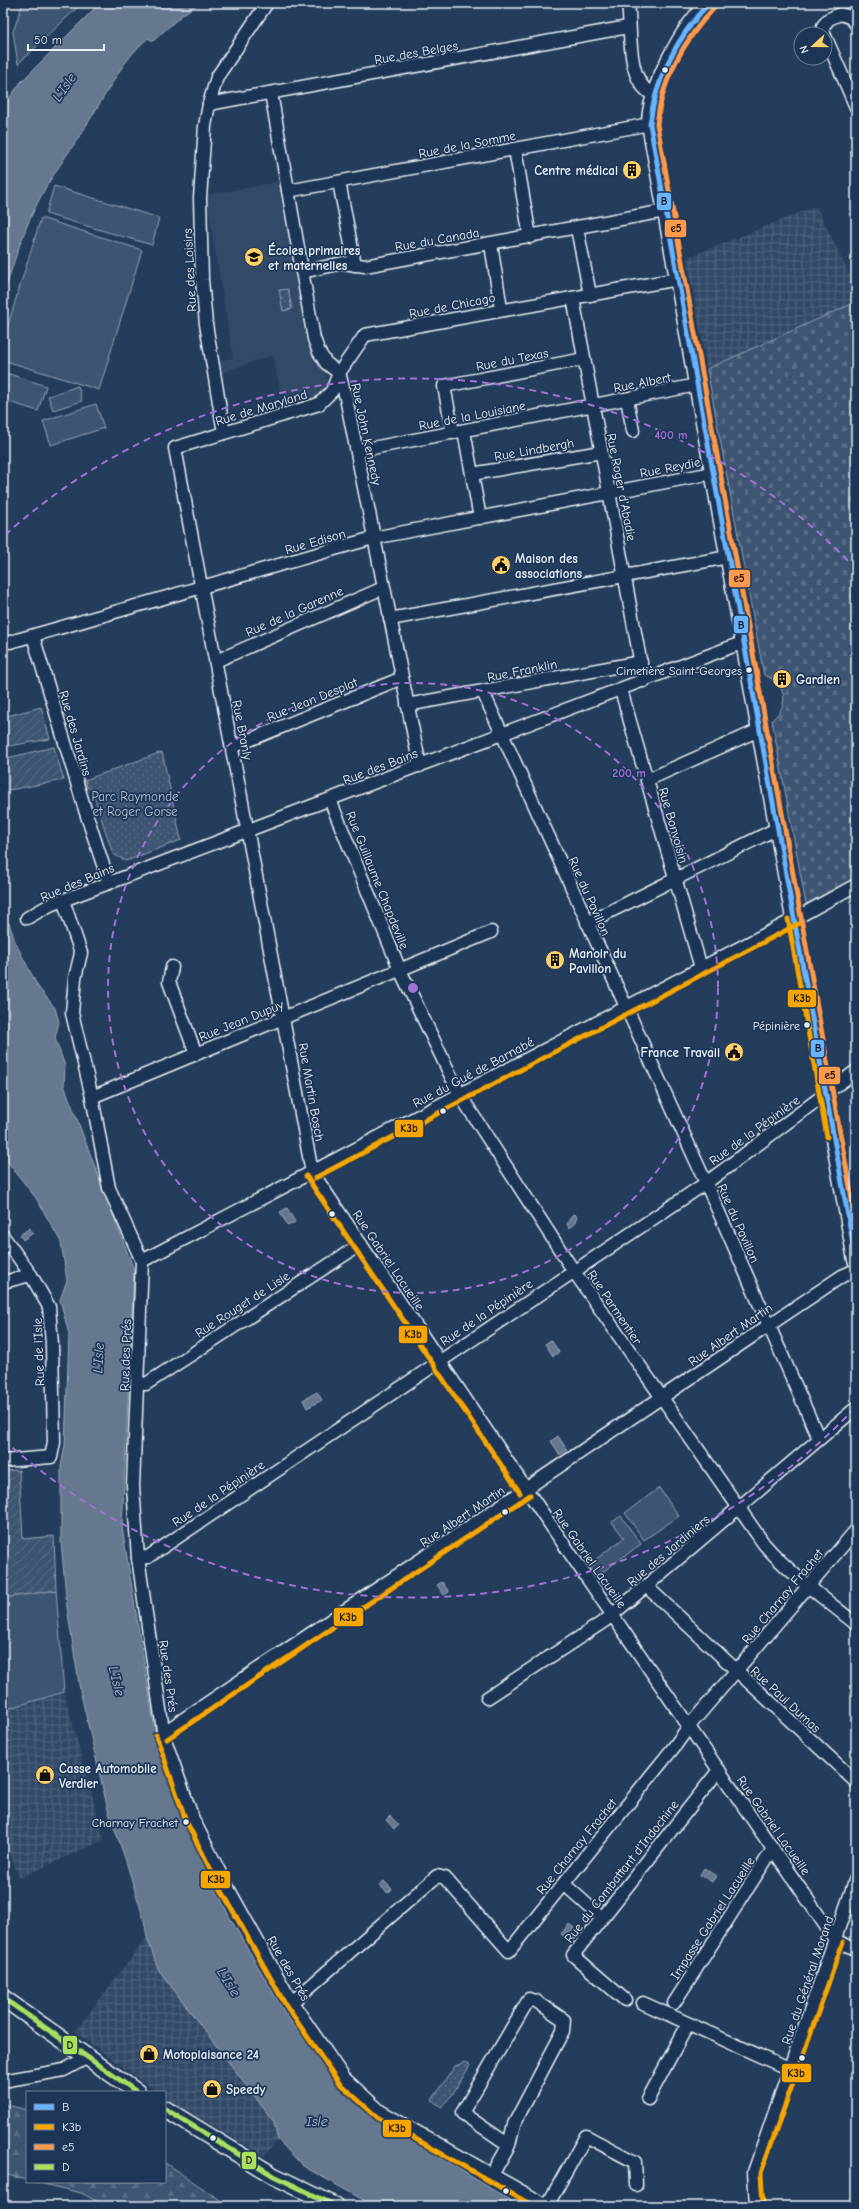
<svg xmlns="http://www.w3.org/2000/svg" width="859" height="2209" font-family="'Comic Neue',sans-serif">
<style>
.built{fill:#334a68}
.industrial{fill:url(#industrial-grid)}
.grass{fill:#3e5472;stroke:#93a2b5}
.forest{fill:url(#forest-firs);stroke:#93a2b5}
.cemetery{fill:url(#cemetery-stones);stroke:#93a2b5}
.park{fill:url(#park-dots);stroke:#93a2b5}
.garden{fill:url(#garden-furrows);stroke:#93a2b5}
.water{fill:#657890;stroke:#99a8ba}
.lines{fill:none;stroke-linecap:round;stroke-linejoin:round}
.minor-casing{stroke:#e8f1f8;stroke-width:15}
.secondary-casing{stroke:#e8f1f8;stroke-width:19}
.minor{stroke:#1d3557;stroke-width:12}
.secondary{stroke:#1d3557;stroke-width:16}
.bus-1-casing{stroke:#1d3557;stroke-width:8}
.bus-2-casing{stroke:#1d3557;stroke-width:8}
.bus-3-casing{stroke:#1d3557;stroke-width:8}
.bus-4-casing{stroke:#1d3557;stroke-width:8}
.bus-1{stroke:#68b4ff;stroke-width:5}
.bus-2{stroke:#f7a600;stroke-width:5}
.bus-3{stroke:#ff9a4c;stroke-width:5}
.bus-4{stroke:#aae05f;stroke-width:5}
.ring{fill:none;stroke:#a171d3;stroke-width:2;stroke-dasharray:7 5}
.bus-dot{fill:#e8f1f8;stroke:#1d3557;stroke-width:1.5}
.labels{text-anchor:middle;stroke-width:3.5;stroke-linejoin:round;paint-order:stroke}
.bus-label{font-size:12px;fill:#e8f1f8;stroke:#1d3557;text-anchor:end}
.street-label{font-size:13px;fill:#e8f1f8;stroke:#1d3557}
.poi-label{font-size:13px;font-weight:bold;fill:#e8f1f8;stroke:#1d3557;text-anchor:start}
.park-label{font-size:13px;fill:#b5c2d0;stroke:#1d3557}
.water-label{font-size:14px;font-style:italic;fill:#b4c1ce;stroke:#1d3557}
.centre{fill:#a171d3;stroke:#1d3557;stroke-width:2}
.ring-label{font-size:12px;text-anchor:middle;font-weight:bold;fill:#a171d3;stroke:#1d3557;stroke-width:3.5;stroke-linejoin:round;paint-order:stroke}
.line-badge{stroke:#1d3557;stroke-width:1.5}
.pale-badge-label{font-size:11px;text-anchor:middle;font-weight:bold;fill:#111}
</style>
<defs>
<pattern id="industrial-grid" width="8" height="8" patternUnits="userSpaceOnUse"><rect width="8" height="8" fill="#334a68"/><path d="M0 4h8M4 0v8" fill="none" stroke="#51657e"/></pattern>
<pattern id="forest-firs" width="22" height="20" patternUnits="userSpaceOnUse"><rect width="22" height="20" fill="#3e5472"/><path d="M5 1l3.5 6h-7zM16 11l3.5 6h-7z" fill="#5a6d87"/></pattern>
<pattern id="cemetery-stones" width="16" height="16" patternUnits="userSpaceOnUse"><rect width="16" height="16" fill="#3e5472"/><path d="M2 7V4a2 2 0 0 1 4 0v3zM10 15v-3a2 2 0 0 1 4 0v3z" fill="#5a6d87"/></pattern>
<pattern id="park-dots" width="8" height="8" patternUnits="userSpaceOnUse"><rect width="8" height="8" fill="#3e5472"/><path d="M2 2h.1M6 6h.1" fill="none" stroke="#5a6d87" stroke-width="1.8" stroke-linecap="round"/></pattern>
<pattern id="garden-furrows" width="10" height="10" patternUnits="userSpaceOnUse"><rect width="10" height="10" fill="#3e5472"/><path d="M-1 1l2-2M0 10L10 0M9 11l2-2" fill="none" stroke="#5a6d87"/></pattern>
</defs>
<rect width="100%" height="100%" fill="#253d5d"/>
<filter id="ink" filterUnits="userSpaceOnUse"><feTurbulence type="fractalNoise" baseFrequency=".025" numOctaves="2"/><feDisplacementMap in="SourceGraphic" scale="8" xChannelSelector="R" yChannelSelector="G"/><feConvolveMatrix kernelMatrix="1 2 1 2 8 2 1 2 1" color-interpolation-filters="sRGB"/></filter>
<g filter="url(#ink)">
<!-- built -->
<polygon class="built" points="279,182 308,343 329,382 314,401 285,409 272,355 221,373 220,361 233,358 206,195"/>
<!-- industrial -->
<g class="industrial">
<polygon points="816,206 856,288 856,302 707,369 687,258"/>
<polygon points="64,1692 104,1840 19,1878 10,1852 3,1854 3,1710"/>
<polygon points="147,1937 158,1969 274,2122 278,2140 264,2156 165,2098 165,2092 157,2092 75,2032"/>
</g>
<!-- grass -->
<g class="grass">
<polygon points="23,3 82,3 18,64 13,32"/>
<polygon points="54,186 159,218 152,245 46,214"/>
<polygon points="41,218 142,250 99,390 3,360 3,341"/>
<polygon points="3,372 46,386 38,411 3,400"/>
<polygon points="78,386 82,401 53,410 48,396"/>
<polygon points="96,404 104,428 51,445 43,421"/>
<polygon points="659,1488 679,1516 644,1540 625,1513"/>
<polygon points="621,1516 641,1544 597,1576 588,1565 624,1538 612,1522"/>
<polygon points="56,1590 64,1692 3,1710 3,1598"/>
</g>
<!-- forest -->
<g class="forest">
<polygon points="3,2104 27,2110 27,2180 3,2174"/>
<polygon points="165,2163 229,2206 106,2206 81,2193 35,2182 165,2182"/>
</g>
<!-- cemetery -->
<path class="cemetery" d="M856,302V879L806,904L772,720C791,704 786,684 764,675L707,369Z"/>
<!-- park -->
<g class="park">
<polygon points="288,289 292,309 283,311 279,290"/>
<polygon points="162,752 181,840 126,861 113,854 92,790 87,787 85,780"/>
<polygon points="465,2062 470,2065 452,2095 441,2107 432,2100 455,2066"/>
</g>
<!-- garden -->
<g class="garden">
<polygon points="41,707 50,739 3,747 3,717"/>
<polygon points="54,747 64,780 3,791 3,759"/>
<polygon points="19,1470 23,1539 54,1536 56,1590 3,1598 3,1471"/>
</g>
<!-- water -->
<g class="water">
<path d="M100,3H199L182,15L153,41L148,38C123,59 110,88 92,116C76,144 55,169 40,198C24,228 13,264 3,297V107L21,82Z"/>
<polygon points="3,922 9,923 16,944 38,987 55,1008 59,1022 55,1038 65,1066 64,1085 134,1270 122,1527 156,1736 184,1821 230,1918 285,2013 334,2080 365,2111 519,2206 374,2206 303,2166 278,2140 274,2122 158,1969 147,1937 144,1920 125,1858 108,1810 80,1690 67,1607 61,1542 61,1467 65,1445 69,1334 60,1300 67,1280 61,1242 36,1198 3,1156"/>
<polygon points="287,1208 295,1222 288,1226 280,1212"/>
<polygon points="575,1214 577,1217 573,1226 569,1228 567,1224 572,1215"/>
<polygon points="30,1228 33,1233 23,1240 20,1235"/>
<polygon points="551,1340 559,1352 553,1356 545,1344"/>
<polygon points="317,1392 322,1400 307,1408 303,1400"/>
<polygon points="558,1436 567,1450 560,1455 551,1441"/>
<polygon points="442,1582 449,1592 444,1595 437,1585"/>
<polygon points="390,1816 399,1825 394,1829 386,1820"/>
<polygon points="704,1868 716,1876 712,1882 700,1875"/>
<polygon points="384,1881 392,1889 388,1893 379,1885"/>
<polygon points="569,1924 574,1928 566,1938 561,1934"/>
</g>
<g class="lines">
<defs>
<g id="minor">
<path d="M628,3C632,30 625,82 654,95"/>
<polyline points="824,34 823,26 829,19 840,14 850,17 856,24"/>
<polyline points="825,36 856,107"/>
<polyline points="271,93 314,339 319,352 326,363 339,373 346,398 420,766"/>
<polyline points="209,104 628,27"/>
<polyline points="515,149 530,237"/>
<polyline points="339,182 355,265"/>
<polyline points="288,191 650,124"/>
<polyline points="577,228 590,295"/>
<polyline points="491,244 501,309"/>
<polyline points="302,272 343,263 365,266 665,211"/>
<polyline points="678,279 365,335 339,373 332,391 319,404 175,448 312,1172 526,1489 836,1941 856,1949"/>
<polyline points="573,298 644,681"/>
<polyline points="627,399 633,431"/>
<polyline points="464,431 480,518"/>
<polyline points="224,433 206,324 202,280 200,198 205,126 209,104 217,77 267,3"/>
<polyline points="453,433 444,386 584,359"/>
<polyline points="357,451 697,385"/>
<polyline points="472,474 601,452"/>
<polyline points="390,619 728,557"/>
<polyline points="33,636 86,813 109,883"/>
<polyline points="10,642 373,538 713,473"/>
<polyline points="216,661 383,588"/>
<polyline points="621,690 701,968"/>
<polyline points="483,692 706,1183 819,1439"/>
<polyline points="407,705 641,662"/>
<polyline points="232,747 402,678"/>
<polyline points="647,780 759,730"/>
<path d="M330,800L400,970L460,1095L573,1270L764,1544C791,1575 825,1599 856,1624"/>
<polyline points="63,900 81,953 75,978 72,1013 92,1097 109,1188 142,1261 133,1486 138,1558 164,1737 193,1819 224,1881 291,2001 344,2078 380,2111 547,2206"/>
<polyline points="27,918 50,905 109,883 744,642"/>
<polyline points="587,923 778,828"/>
<polyline points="172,967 169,982 196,1054"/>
<polyline points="92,1097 491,932"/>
<polyline points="3,1236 31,1275 49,1307 52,1344 54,1442 51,1457 3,1461"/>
<polyline points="142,1261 787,923 856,885"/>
<polyline points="3,1282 31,1275"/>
<polyline points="138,1383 146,1384 361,1244"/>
<polyline points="138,1558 148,1557 706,1183 856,1071"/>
<polyline points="646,1586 856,1782"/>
<polyline points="487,1698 606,1620 856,1408"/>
<polyline points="163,1733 842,1276 856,1270"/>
<polyline points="564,1884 602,1918"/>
<polyline points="625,2000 573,1955 719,1770"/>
<polyline points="291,2001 298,1997 437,1876 445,1878 509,1951 674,1747 690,1725 856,1530"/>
<polyline points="643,2003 791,2070"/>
<polyline points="674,2003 773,1849"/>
<polyline points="3,2081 64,2070 88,2057"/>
<polyline points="648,2099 688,2024"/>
<polyline points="492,2175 509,2145 514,2124 563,2031 564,2020 536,2001 529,1999 462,2113 509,2145"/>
<polyline points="547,2206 586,2136 635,2162 636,2185"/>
<polyline points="756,2206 754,2172 856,1878"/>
</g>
<g id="secondary">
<path d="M709,3C683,28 650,88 650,124L856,1260"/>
<polyline points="3,1998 137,2092"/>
<polyline points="165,2109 274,2176 336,2206"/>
</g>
</defs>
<!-- minor casing -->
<use href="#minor" class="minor-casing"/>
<!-- secondary casing -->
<use href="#secondary" class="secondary-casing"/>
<!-- minor -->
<use href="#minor" class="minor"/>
<!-- secondary -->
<use href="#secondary" class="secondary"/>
<defs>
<path id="bus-1" d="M709,3C678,36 655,79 650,124L856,1260"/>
<g id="bus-2">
<polyline points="788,919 827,1137"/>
<polyline points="306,1176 520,1493"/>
<polyline points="315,1178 798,924"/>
<polyline points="156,1735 186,1821 218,1884 285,2004 339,2083 377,2117 533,2206"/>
<polyline points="167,1739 530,1495"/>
<polyline points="763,2206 761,2173 843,1942"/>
</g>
<path id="bus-3" d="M714,8C685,39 661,80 657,124L856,1221"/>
<g id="bus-4">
<polyline points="3,1998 137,2092"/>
<polyline points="165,2109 274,2176 336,2206"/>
</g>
</defs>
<!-- bus-1 casing -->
<use href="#bus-1" class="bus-1-casing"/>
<!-- bus-2 casing -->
<use href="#bus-2" class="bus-2-casing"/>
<!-- bus-3 casing -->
<use href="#bus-3" class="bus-3-casing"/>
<!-- bus-4 casing -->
<use href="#bus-4" class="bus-4-casing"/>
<!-- bus-1 -->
<use href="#bus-1" class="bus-1"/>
<!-- bus-2 -->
<use href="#bus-2" class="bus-2"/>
<!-- bus-3 -->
<use href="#bus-3" class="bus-3"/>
<!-- bus-4 -->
<use href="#bus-4" class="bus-4"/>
</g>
</g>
<!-- distance rings -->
<g class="ring">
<circle cx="413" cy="988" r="305"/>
<path d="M855 1408A610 610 0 0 1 5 1441M5 535A610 610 0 0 1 855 568"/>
</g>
<!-- icons -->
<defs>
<symbol id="building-disc" viewBox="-11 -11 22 22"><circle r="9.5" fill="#ffd166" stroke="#1d3557"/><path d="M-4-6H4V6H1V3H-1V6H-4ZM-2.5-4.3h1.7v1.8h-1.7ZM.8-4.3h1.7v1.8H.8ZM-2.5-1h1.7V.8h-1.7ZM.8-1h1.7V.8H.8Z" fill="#111"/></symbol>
<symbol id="school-disc" viewBox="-11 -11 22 22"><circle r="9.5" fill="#ffd166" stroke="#1d3557"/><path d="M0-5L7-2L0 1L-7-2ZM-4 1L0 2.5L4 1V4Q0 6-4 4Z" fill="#111"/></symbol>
<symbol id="civic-disc" viewBox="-11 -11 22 22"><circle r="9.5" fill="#ffd166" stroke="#1d3557"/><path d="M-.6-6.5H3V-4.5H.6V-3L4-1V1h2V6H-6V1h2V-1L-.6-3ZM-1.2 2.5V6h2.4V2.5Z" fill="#111"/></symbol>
<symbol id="shop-disc" viewBox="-11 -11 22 22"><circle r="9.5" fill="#ffd166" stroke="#1d3557"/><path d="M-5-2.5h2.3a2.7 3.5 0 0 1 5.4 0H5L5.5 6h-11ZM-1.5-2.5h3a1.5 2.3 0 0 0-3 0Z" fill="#111"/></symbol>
</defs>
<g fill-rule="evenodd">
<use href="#building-disc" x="621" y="159" width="22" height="22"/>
<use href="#school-disc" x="243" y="246" width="22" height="22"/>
<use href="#civic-disc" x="490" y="554" width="22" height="22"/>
<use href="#building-disc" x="771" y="668" width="22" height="22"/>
<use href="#building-disc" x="544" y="949" width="22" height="22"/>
<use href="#civic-disc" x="723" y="1041" width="22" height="22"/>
<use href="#shop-disc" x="34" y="1764" width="22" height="22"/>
<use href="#shop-disc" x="138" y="2043" width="22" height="22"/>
<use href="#shop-disc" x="201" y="2078" width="22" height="22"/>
</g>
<!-- markers -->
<g class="bus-dot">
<circle cx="665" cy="70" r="3.5"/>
<circle cx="749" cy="670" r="3.5"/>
<circle cx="807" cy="1025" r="3.5"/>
<circle cx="443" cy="1111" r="3.5"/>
<circle cx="332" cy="1214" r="3.5"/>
<circle cx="505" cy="1512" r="3.5"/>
<circle cx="186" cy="1822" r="3.5"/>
<circle cx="802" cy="2058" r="3.5"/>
<circle cx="213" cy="2138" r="3.5"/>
<circle cx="506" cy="2191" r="3.5"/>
</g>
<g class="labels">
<!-- bus labels -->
<g class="bus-label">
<text x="742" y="675">Cimetière Saint-Georges</text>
<text x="800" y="1030">Pépinière</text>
<text x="178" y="1827">Charnay Frachet</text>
</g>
<!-- street labels -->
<g class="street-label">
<text transform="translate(416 52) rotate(-10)" y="5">Rue des Belges</text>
<text transform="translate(467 144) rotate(-11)" y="5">Rue de la Somme</text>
<text transform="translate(437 239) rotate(-10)" y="5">Rue du Canada</text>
<text transform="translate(189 270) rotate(-93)" y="5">Rue des Loisirs</text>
<text transform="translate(452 305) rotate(-11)" y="5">Rue de Chicago</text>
<text transform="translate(512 359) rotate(-11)" y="5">Rue du Texas</text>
<text transform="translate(642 382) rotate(-11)" y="5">Rue Albert</text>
<text transform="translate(261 407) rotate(-17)" y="5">Rue de Maryland</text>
<text transform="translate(472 415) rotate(-11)" y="5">Rue de la Louisiane</text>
<text transform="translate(367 434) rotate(78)" y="5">Rue John Kennedy</text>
<text transform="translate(534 449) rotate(-10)" y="5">Rue Lindbergh</text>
<text transform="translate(670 467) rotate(-11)" y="5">Rue Reydie</text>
<text transform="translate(622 487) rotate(79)" y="5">Rue Roger d'Abadie</text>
<text transform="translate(315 541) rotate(-16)" y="5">Rue Edison</text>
<text transform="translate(294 611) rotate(-24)" y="5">Rue de la Garenne</text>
<text transform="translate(522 670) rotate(-11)" y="5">Rue Franklin</text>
<text transform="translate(312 699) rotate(-22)" y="5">Rue Jean Desplat</text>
<text transform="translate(243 730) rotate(79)" y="5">Rue Branly</text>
<text transform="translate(76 733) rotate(74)" y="5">Rue des Jardins</text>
<text transform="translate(380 766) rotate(-21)" y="5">Rue des Bains</text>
<text transform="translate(674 825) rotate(74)" y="5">Rue Bonvoisin</text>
<text transform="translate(378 880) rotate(68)" y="5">Rue Guillaume Chapdeville</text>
<text transform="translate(77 882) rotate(-23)" y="5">Rue des Bains</text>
<text transform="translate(590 896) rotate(66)" y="5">Rue du Pavillon</text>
<text transform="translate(241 1020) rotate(-22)" y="5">Rue Jean Dupuy</text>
<text transform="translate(473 1072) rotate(-28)" y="5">Rue du Gué de Barnabé</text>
<text transform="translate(312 1092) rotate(80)" y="5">Rue Martin Bosch</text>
<text transform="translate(754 1130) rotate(-36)" y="5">Rue de la Pépinière</text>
<text transform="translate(739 1223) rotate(66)" y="5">Rue du Pavillon</text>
<text transform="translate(389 1260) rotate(56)" y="5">Rue Gabriel Lacueille</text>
<text transform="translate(242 1304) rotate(-33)" y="5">Rue Rouget de Lisle</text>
<text transform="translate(615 1307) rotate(56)" y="5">Rue Parmentier</text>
<text transform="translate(486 1312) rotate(-34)" y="5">Rue de la Pépinière</text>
<text transform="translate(730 1334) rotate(-35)" y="5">Rue Albert Martin</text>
<text transform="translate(38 1352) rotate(-92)" y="5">Rue de l'Isle</text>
<text transform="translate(125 1355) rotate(-88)" y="5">Rue des Prés</text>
<text transform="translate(218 1493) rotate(-34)" y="5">Rue de la Pépinière</text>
<text transform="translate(462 1516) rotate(-34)" y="5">Rue Albert Martin</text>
<text transform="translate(668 1550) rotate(-40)" y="5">Rue des Jardiniers</text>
<text transform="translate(590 1558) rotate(55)" y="5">Rue Gabriel Lacueille</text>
<text transform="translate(782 1596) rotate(-50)" y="5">Rue Charnay Frachet</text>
<text transform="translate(169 1676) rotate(82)" y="5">Rue des Prés</text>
<text transform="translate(786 1699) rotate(43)" y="5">Rue Paul Dumas</text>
<text transform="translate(774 1825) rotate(55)" y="5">Rue Gabriel Lacueille</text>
<text transform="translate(576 1846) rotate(-51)" y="5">Rue Charnay Frachet</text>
<text transform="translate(621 1871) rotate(-52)" y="5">Rue du Combattant d'Indochine</text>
<text transform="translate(712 1918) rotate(-57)" y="5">Impasse Gabriel Lacueille</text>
<text transform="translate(289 1968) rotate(60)" y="5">Rue des Prés</text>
<text transform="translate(807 1980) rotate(-71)" y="5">Rue du Général Morand</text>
</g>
<!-- poi labels -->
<g class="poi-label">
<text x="618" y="175" text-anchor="end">Centre médical</text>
<text x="268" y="255">Écoles primaires<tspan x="268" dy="15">et maternelles</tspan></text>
<text x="515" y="563">Maison des<tspan x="515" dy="15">associations</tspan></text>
<text x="796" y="684">Gardien</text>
<text x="569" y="958">Manoir du<tspan x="569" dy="15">Pavillon</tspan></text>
<text x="720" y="1057" text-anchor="end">France Travail</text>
<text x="59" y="1773">Casse Automobile<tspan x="59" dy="15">Verdier</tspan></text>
<text x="163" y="2059">Motoplaisance 24</text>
<text x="226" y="2094">Speedy</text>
</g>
<!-- park labels -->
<g class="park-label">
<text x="135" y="801">Parc Raymonde<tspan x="135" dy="15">et Roger Gorse</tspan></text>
</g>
<!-- water labels -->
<g class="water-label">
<text transform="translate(64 87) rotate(-55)" y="5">L'Isle</text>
<text transform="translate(98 1358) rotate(-87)" y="5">L'Isle</text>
<text transform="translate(117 1681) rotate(76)" y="5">L'Isle</text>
<text transform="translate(229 1982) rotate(58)" y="5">L'Isle</text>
<text x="317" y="2126">Isle</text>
</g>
</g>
<circle cx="413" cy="988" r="6" class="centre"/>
<g class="ring-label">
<text x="671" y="439">400 m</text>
<text x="629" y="777">200 m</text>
</g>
<g class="line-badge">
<rect x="656" y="192" width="16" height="19" rx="4" fill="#68b4ff"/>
<rect x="664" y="219" width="23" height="19" rx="4" fill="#ff9a4c"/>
<rect x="728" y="569" width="23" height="19" rx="4" fill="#ff9a4c"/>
<rect x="733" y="615" width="16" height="19" rx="4" fill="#68b4ff"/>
<rect x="787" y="989" width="30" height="19" rx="4" fill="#f7a600"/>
<rect x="810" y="1039" width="15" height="19" rx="4" fill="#68b4ff"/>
<rect x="818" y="1066" width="23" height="19" rx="4" fill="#ff9a4c"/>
<rect x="394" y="1119" width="30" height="19" rx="4" fill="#f7a600"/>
<rect x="398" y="1325" width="30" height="19" rx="4" fill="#f7a600"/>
<rect x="333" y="1607" width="31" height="20" rx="4" fill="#f7a600"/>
<rect x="200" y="1870" width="31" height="19" rx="4" fill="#f7a600"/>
<rect x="62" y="2035" width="16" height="20" rx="4" fill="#aae05f"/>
<rect x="781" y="2063" width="31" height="20" rx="4" fill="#f7a600"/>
<rect x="382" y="2119" width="30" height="19" rx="4" fill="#f7a600"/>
<rect x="241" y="2151" width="16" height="19" rx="4" fill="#aae05f"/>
</g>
<g class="pale-badge-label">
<text x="664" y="205">B</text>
<text x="676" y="232">e5</text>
<text x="739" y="582">e5</text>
<text x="741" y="629">B</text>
<text x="802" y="1002">K3b</text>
<text x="818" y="1052">B</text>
<text x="830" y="1079">e5</text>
<text x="409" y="1132">K3b</text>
<text x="413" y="1338">K3b</text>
<text x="348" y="1621">K3b</text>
<text x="216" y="1883">K3b</text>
<text x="70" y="2049">D</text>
<text x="796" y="2077">K3b</text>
<text x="397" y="2132">K3b</text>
<text x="249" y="2164">D</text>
</g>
<!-- margin -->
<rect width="859" height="2209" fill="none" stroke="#1d3557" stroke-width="16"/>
<rect x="8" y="8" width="843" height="2193" fill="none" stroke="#e8f1f8" stroke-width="1.5" filter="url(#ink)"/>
<!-- legend -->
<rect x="26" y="2091" width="140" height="92" fill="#1d3557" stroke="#6e8097"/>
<rect x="34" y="2104" width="20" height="6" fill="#68b4ff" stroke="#6e8097"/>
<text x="62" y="2111" font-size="12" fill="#e8f1f8">B</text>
<rect x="34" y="2124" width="20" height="6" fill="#f7a600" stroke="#6e8097"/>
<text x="62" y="2131" font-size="12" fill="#e8f1f8">K3b</text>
<rect x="34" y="2144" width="20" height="6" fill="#ff9a4c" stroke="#6e8097"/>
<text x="62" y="2151" font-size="12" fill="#e8f1f8">e5</text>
<rect x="34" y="2164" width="20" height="6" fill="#aae05f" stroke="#6e8097"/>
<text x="62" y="2171" font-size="12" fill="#e8f1f8">D</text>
<!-- north arrow -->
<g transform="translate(813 46) rotate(249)"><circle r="19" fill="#1d3557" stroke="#6e8097"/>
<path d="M0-3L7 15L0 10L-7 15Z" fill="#ffd166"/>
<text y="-6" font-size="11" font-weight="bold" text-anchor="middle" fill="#e8f1f8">N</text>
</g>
<!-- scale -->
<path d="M28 44v6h76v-6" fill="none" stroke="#e8f1f8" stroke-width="2"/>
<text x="34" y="44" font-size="12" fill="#e8f1f8" stroke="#1d3557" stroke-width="3" paint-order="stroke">50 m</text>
</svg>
